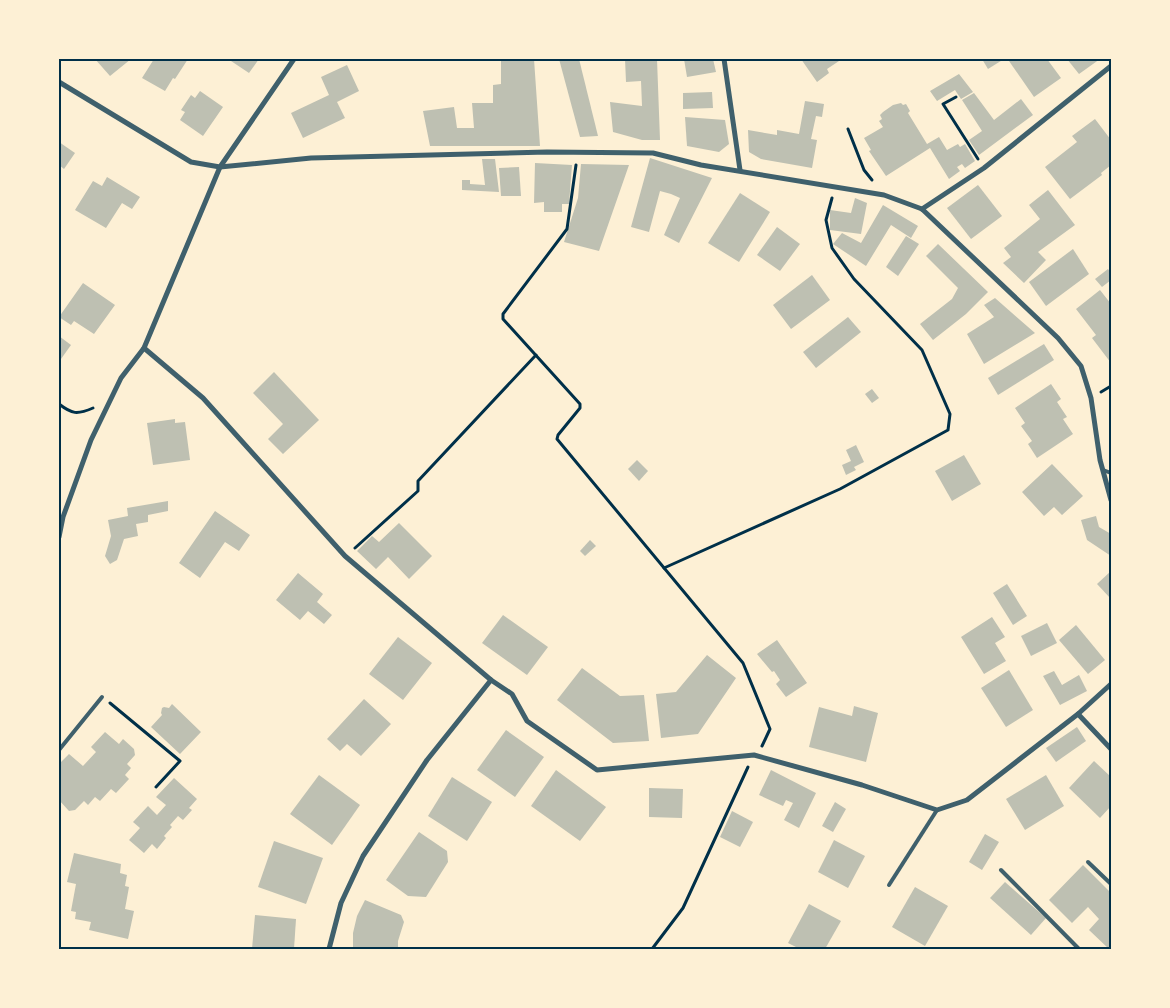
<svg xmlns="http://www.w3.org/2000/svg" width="1170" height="1008" font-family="'Asap Condensed',sans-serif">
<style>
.building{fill:#bec0b2}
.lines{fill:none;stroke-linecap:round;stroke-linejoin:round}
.path{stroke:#003049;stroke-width:3}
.service{stroke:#3f606c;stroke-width:4}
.minor{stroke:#3f606c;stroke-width:5}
.neatline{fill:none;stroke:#003049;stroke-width:2}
</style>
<rect width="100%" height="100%" fill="#fdf0d5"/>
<!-- building -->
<g class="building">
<polygon points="95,59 131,59 110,76"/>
<polygon points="154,59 188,59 175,79 173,78 165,91 142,78"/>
<polygon points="228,59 259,59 249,73"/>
<polygon points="501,59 534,59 540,146 430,146 423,111 454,107 457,128 474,128 472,103 493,103 493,85 501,84"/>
<polygon points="559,59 579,59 598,136 580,137"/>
<polygon points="625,59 657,59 660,140 642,140 613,132 610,102 642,106 641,81 626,82"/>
<polygon points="684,59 713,59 716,72 687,77"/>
<polygon points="801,59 842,59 827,69 829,73 817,82"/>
<polygon points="982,59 1004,59 988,69"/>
<polygon points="1012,59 1047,59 1061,78 1034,97 1009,61"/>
<polygon points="1067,59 1100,59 1079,74"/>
<polygon points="347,65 359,91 337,102 345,118 303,138 291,113 329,95 321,77"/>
<polygon points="959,74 973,92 961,99 955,90 937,101 930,91"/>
<polygon points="200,91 223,107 203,136 180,120 185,112 181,110 191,95 195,98"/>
<polygon points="712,92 713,108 683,109 683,93"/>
<polygon points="974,93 994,120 1021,99 1033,115 979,155 969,140 982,131 962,100"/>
<polygon points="805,101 824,104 822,117 816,116 811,139 817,140 812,168 761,159 749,152 748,130 777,135 777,130 799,134"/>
<polygon points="901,103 903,105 906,104 910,111 908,113 927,144 939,137 947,150 958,144 960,147 965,144 975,161 965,168 962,164 957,167 960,171 949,179 930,148 886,176 869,151 871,150 864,138 883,127 879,121 882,119 880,115 883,112 893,105"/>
<polygon points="685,117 725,120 729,144 719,152 687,146"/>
<polygon points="1095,119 1111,140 1111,165 1101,173 1102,175 1070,199 1045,167 1077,142 1072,136"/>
<polygon points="59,142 75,153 64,169 59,165"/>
<polygon points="650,158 712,178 679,243 664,235 680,198 671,194 660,191 649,232 631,227"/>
<polygon points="482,159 495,159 499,192 462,190 462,180 470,180 470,184 485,185"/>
<polygon points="535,163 572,165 569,204 562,204 562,212 544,212 544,202 534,203"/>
<polygon points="581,164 629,165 599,251 564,242 578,198"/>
<polygon points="519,167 521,196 501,196 499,168"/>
<polygon points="107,177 140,197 132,209 122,203 106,228 75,210 93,181 102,186"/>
<polygon points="978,185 1002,216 971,239 947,208"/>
<polygon points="1048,190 1075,225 1038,252 1046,260 1024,283 1003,263 1011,257 1004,248 1040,219 1029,205"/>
<polygon points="740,193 770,212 739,262 708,243"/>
<polygon points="855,198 867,203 861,234 830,230 830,210 851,213"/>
<polygon points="883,205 918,226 911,238 891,225 866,266 833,244 842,233 861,243"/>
<polygon points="777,227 800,244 780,271 757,255"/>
<polygon points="906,236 919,244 898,276 886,267"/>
<polygon points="938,244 988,292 966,314 933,340 920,324 952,299 958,288 926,256"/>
<polygon points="1073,249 1089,274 1046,306 1029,282"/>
<polygon points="1108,269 1111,273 1111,280 1102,287 1095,279"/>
<polygon points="812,275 830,300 791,329 773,305"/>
<polygon points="83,283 115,305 94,334 74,321 71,325 59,317"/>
<polygon points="1100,290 1111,304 1111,363 1092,338 1096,335 1076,309"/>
<polygon points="995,298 1035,333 984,364 967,334 994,317 984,305"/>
<polygon points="848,317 861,332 816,368 803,352"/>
<polygon points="59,336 71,345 61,359 59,358"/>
<polygon points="1044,344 1054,360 998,395 988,378"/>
<polygon points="274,372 319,420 283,454 268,439 283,424 253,393"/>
<polygon points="1051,384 1061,399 1057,402 1067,417 1063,419 1073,434 1037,458 1028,444 1032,441 1021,426 1025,423 1015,408"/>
<polygon points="872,389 879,398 872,403 865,394"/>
<polygon points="175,419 175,423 185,422 190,460 153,465 147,423"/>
<polygon points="856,445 864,462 854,467 856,470 846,475 842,465 851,461 846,450"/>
<polygon points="964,455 981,484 952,501 935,471"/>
<polygon points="637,460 648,471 639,481 628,469"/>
<polygon points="1052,464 1083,496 1062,515 1054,507 1044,516 1022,492"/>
<polygon points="168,501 168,511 148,515 148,522 136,524 138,536 124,539 117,560 110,564 105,556 111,536 108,520 128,516 127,508"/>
<polygon points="215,511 250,535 239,551 225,542 200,578 179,563"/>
<polygon points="1096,516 1099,527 1111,534 1111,556 1087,540 1081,520"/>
<polygon points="399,523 432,556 409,579 388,557 376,569 357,551 372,536 379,542"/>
<polygon points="590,540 596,546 585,556 580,551"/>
<polygon points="1111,571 1111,599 1097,584"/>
<polygon points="298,573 323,594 317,602 332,615 324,624 308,611 300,620 276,600"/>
<polygon points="1007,584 1027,616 1013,625 993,593"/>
<polygon points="503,615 548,647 527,675 482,643"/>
<polygon points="992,617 1005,637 995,643 1006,661 984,674 961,637"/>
<polygon points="1047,623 1057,643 1031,656 1021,636"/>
<polygon points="1076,625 1105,660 1088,674 1059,640"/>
<polygon points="398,637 432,663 403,700 369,674"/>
<polygon points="777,640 807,683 786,697 776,684 780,680 774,671 772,672 757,654"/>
<polygon points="707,655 736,678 698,734 661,738 656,694 676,692"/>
<polygon points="582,668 620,696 644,695 649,741 613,743 557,700"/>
<polygon points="1009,670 1033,710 1006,727 981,688"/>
<polygon points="1054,671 1062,685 1079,675 1087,691 1060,705 1043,676"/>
<polygon points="364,699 391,724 361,756 347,744 340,751 327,739"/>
<polygon points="172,704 201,732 180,754 151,727 162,715 161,713 162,708 164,707 169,708"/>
<polygon points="854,706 878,713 866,762 809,747 819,707 852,716"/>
<polygon points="1077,727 1086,741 1056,762 1046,748"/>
<polygon points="506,730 544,757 515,797 477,770"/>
<polygon points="105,732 119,744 123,739 134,749 135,755 127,764 131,768 125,775 129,779 116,793 111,789 100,801 95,797 88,805 84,801 75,810 69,811 59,800 59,777 61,775 59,774 59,764 69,754 83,766 96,752 91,747"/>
<polygon points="1094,761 1111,777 1111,806 1100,818 1069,788"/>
<polygon points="556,770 606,807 580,841 531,806"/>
<polygon points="771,770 816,793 799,828 784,820 793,803 786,800 783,806 759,795"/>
<polygon points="319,775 360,805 332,845 290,814"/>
<polygon points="1046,775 1064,806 1025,830 1006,799"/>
<polygon points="452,777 492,802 467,841 428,816"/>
<polygon points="174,778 197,799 189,808 192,810 183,820 178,816 170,825 172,827 164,836 166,838 157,849 152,844 144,853 129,840 140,828 133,822 148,806 157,815 166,805 156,797"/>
<polygon points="649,788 683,789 682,818 649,817"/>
<polygon points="835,802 846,809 833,832 822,826"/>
<polygon points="732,811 753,822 740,847 720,837"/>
<polygon points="419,832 447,851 448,862 426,897 408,896 386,880"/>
<polygon points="985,834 999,842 982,870 969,862"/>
<polygon points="834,840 865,856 848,888 818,872"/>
<polygon points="274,841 323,858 306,904 258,887"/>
<polygon points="74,853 121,864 120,873 127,875 125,886 129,887 125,909 134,911 128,939 89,930 91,922 75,919 76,912 71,911 76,884 67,882"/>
<polygon points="1083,865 1111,893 1111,947 1109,949 1089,930 1099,919 1088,907 1072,923 1049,900"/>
<polygon points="1005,882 1046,918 1031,935 990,898"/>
<polygon points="915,887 948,906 925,946 892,927"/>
<polygon points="365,900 401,915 404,922 398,941 398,949 353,949 353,933 357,916"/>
<polygon points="809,904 841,921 825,949 800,949 788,943"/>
<polygon points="255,915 296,919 294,949 252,949"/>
</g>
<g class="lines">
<!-- path -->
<g class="path">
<polyline points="956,97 943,104 978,159"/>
<polyline points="848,129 864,170 872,180"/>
<polyline points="576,165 567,229 503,314 503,319 580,404 580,408 558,435 557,439 743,663 770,729 762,746"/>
<polyline points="1101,392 1111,386"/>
<path d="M59,404C72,414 77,415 93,408"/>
<polyline points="355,548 418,491 418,481 536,355"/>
<polyline points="664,568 840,489 948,430 950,414 922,350 854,279 832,248 826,220 832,198"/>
<polyline points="110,703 180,761 156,787"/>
<polyline points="652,949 683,908 748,767"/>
</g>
<!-- service -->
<g class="service">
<polyline points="1103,470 1111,473"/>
<polyline points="59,750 102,697"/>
<polyline points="1088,862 1111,884"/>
<polyline points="1001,870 1079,949"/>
<polyline points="889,885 937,810"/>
</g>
<!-- minor -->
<g class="minor">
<polyline points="724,59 740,170"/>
<polyline points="59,82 191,162 220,167 311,158 547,152 653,153 701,165 884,195 922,209 1058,338 1081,366 1091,398 1100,460 1111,500"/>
<polyline points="922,209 984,168 1111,66"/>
<polyline points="144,348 203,398 345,556 491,680 512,694 527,721 597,770 754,755 862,785 937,810 967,800 1078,714 1111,684"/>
<polyline points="59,537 63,517 91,440 121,378 144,348 220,167 294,59"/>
<polyline points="1078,714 1111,749"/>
<polyline points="329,949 341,903 363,856 427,760 491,680"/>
</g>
</g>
<!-- border -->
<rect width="1170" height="1008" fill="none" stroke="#fdf0d5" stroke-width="120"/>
<rect x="60" y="60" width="1050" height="888" class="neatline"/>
</svg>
